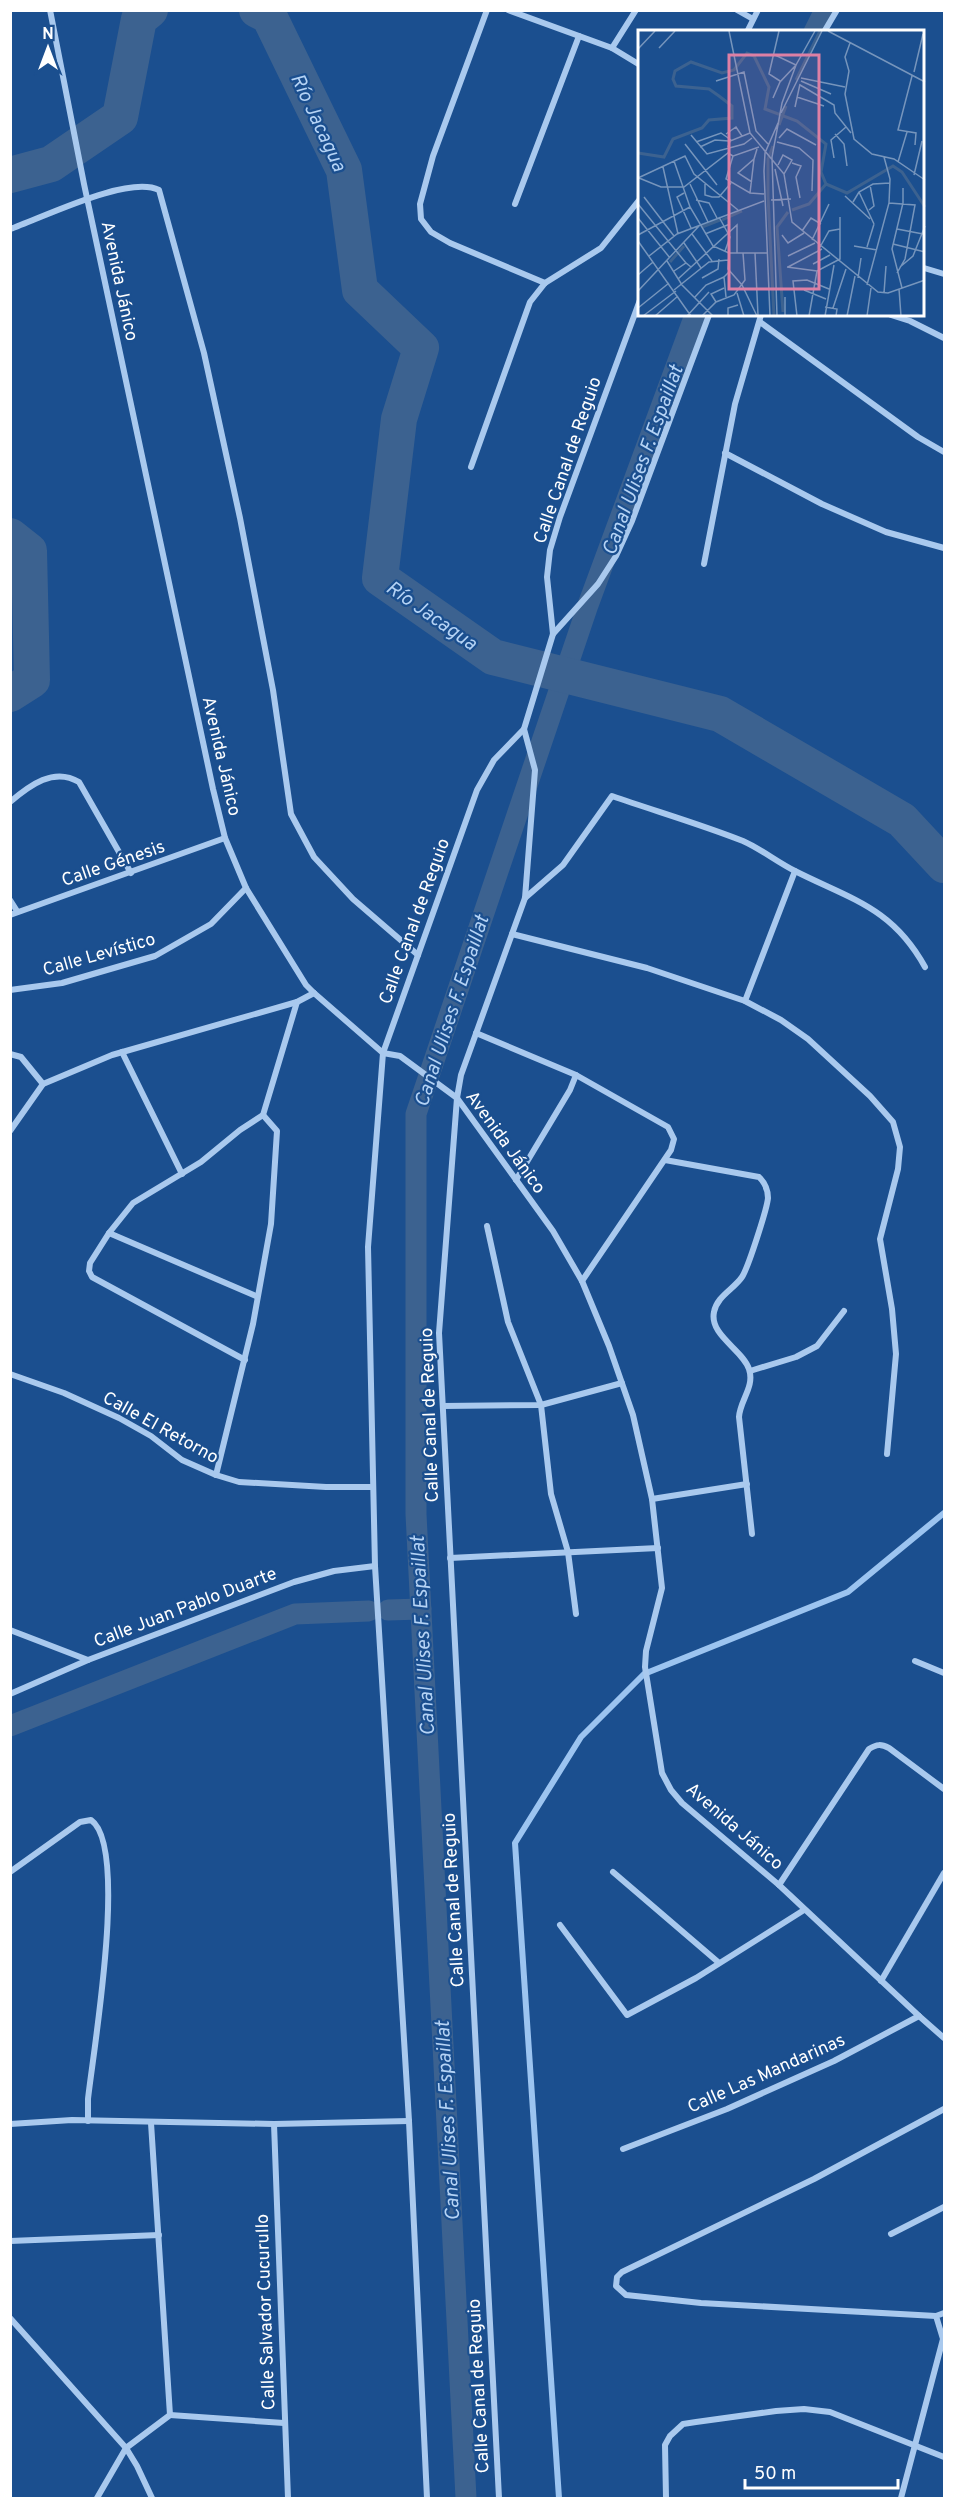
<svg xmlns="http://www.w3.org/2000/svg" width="955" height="2509" font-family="Overpass,sans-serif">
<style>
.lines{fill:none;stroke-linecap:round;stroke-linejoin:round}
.stream{stroke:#9cc4f0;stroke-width:6}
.canal{stroke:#3c6290;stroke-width:21}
.river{stroke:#3c6290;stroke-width:36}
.minor{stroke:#a9c9ee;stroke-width:6}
.labels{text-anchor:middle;stroke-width:4.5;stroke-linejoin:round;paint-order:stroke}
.street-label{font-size:18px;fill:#fff;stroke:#1b4f8f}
.water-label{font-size:20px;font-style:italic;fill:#b5d3f5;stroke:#1b4f8f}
.inset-river{fill:none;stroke:#3c6290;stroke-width:3}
.inset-road{fill:none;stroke:#7695bc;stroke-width:1.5}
.view{fill:#dd80a5;fill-opacity:0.15;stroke:#dd80a5;stroke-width:3}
.inset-edge{fill:none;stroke:#fff;stroke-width:3}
</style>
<rect width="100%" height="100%" fill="#1b4f8f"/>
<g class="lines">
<!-- stream -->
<polyline class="stream" points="559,2498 515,1843 581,1737 644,1674 848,1592 944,1513"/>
<!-- canal -->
<g class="canal">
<polyline points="814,32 825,10"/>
<polyline points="388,1610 421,1609"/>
<polyline points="10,1726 295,1614 369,1611"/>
<polyline points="466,2498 416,1514 416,1114 588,605 695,315"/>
</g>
<!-- river -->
<g class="river">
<polyline points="257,10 269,16 344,170 360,290 421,348 399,419 380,578 493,657 720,714 902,820 944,865"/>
<polyline points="10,175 51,164 120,117 139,19 150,10"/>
<polyline points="10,536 29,551 32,680 10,694"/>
</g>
<!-- minor -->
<g class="minor">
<polyline points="50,10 84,184 213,789 225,838 246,888 306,985 314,993 383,1053 400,1056 457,1098 553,1231 582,1281 609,1346 633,1415 652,1499 662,1588 646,1651 645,1667 662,1773 671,1790 682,1803 779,1885 919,2016 944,2038"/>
<polyline points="487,10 433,156 420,204 421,219 431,232 450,243 545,283"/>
<polyline points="508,10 612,48 640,65"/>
<polyline points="737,10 753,19"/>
<polyline points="747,32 758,10"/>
<polyline points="824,32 837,10"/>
<polyline points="612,48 636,10"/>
<polyline points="515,204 579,36"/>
<path d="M10,229C44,217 128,175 159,190L204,353L240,518L273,690L291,814L314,857L353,899L418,955"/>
<polyline points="924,268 944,274"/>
<polyline points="891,315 910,321 944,338"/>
<polyline points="760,322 918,437 944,452"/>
<polyline points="725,453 822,504 886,532 944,548"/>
<polyline points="471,467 530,302 545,283 601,248 640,199"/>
<polyline points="704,564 735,404 761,315"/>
<polyline points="553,634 598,584 616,556 632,521 709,315"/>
<path d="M10,802C30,785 54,767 79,782L131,873"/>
<path d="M525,898L563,865L612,796C655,811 700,824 743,841C761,849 777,862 795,871C850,899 892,907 925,967"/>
<polyline points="10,900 17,911"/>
<polyline points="10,915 225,838"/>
<polyline points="512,934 647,968 745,1001 781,1020 808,1039 870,1096 893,1122 900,1147 898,1169 880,1239 892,1309 896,1354 887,1454"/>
<polyline points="10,990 62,983 155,956 211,924 246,888"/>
<polyline points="745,1001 795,871"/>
<polyline points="476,1033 576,1075"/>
<polyline points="122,1052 182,1174"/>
<polyline points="10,1054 21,1057 43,1084"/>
<polyline points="10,1131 43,1084 112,1055 297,1002 314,993"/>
<path d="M665,1160L759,1177C765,1183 768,1189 768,1198C767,1209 748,1268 742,1277C734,1289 717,1296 714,1312C709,1335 743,1350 749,1369C755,1387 740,1400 739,1417L752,1534"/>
<polyline points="516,1180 570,1090 576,1075 668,1127 674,1139 671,1150 582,1281"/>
<polyline points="487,1226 508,1322 541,1405 551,1494 568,1552 576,1614"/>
<polyline points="109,1233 256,1296"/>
<polyline points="245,1360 92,1277 89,1271 90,1263 109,1233 133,1203 201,1162 240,1130 263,1115 297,1002"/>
<polyline points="750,1371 796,1357 817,1346 844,1311"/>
<polyline points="10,1374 64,1393 119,1418 151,1436 182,1460 216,1475 239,1482 326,1487 373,1487"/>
<polyline points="443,1406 541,1405 622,1383"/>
<polyline points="216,1475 253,1324 271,1224 277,1131 263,1115"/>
<polyline points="652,1499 747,1484"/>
<polyline points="450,1558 658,1548"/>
<polyline points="10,1630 88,1660"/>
<polyline points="915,1661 944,1673"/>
<polyline points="10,1694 88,1660 294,1582 334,1571 375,1566"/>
<path d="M10,1872L80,1822L91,1820C129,1846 93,2052 88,2099V2121"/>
<polyline points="613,1872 718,1962"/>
<path d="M779,1885L869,1749C877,1744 881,1744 889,1748L944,1789"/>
<polyline points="560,1925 627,2015 696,1978 804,1910"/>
<polyline points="881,1981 944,1873"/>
<polyline points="10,2124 72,2120 274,2124 409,2121"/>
<polyline points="274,2124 288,2498"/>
<polyline points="623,2149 727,2109 834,2061 919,2016"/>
<polyline points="891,2234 944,2207"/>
<polyline points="10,2241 159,2235"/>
<polyline points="936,2316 701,2303 626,2295 616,2286 617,2277 622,2272 814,2179 944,2109"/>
<polyline points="10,2318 126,2448 137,2466 152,2498"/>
<polyline points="170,2415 284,2423"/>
<polyline points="97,2498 126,2448 170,2415 151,2123"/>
<polyline points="427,2498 409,2121 375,1566 368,1247 383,1053 477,790 494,760 524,729"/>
<polyline points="499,2498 439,1333 457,1098 461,1075 525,898 535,770 524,729 553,634 547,577 550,550 560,517 640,300"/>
<polyline points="666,2498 665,2445 670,2436 683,2424 696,2422 776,2411 804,2409 830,2412 944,2457"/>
<polyline points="901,2498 943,2339 936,2316 944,2313"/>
</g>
</g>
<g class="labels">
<!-- street labels -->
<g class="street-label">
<text transform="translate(120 281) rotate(78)" y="6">Avenida Jánico</text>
<text transform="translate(567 460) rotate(-71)" y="6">Calle Canal de Reguio</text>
<text transform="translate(222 756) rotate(77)" y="6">Avenida Jánico</text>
<text transform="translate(113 863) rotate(-19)" y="6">Calle Génesis</text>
<text transform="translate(414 921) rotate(-70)" y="6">Calle Canal de Reguio</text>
<text transform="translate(99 954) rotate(-16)" y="6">Calle Levístico</text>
<text transform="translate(506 1142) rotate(54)" y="6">Avenida Jánico</text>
<text transform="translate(429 1415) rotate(-92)" y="6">Calle Canal de Reguio</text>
<text transform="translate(161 1427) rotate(29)" y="6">Calle El Retorno</text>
<text transform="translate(185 1607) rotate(-21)" y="6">Calle Juan Pablo Duarte</text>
<text transform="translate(735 1826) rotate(41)" y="6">Avenida Jánico</text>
<text transform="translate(453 1900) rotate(-93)" y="6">Calle Canal de Reguio</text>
<text transform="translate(766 2073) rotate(-24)" y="6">Calle Las Mandarinas</text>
<text transform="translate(265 2312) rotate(-92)" y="6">Calle Salvador Cucurullo</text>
<text transform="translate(478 2386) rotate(-93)" y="6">Calle Canal de Reguio</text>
</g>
<!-- water labels -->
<g class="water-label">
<text transform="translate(319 122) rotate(65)" y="7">Río Jacagua</text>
<text transform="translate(642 460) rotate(-70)" y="7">Canal Ulises F. Espaillat</text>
<text transform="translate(432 615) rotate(35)" y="7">Río Jacagua</text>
<text transform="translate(451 1011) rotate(-72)" y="7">Canal Ulises F. Espaillat</text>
<text transform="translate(422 1636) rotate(-93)" y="7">Canal Ulises F. Espaillat</text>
<text transform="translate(447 2121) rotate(-93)" y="7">Canal Ulises F. Espaillat</text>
</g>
</g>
<!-- overview -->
<g transform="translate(638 30)">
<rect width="286" height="286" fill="#1b4f8f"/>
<path class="inset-river" d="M158,50L182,1M141,95L148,76M135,116L130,129V166L136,286M0,123L26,127L35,109L64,98L71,90L94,88V76L81,66L71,59L38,56L35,49L37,41L53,32L84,43L96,40L109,23L116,26L131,57L127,79L159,91L188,114L183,142L188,154L209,163L255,136L264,142L287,177M154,180L171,174L188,154M84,190L104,181M64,197L82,190M32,232L46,216M145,282L139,197L150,182"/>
<path class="inset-road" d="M91,1L112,103L146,144L154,192L240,262L250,263L287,250M141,1L131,44L142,51M190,1L287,52M212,13L207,27L211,41L207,64L216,109L234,124L256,129L287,150M21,18L37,1M0,19L17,1M276,42L285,4M274,46L260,100L278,103L277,115M163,48L207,57M78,51L106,42L118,101L130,114M163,51L193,64M162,55L196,75L197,83L213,103M159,67L186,76M135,68L142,52L158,35L137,25M157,77L162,54M143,83L184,1M88,104L98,97L104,106M197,104L206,114L209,136M53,105L69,124L106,114L114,108M141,108L149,99L178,115M58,112L83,103L93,110M139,112L161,118L175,130L174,161M47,114L79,155M62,117L77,110L91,111M90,117L92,111L112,103M121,117L95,126L88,149L112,163L126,164M196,128L193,110L208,97M36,131L52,177L75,216L91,223L90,239L104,255L119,286M260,132L269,102M154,133L163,136L158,147L162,168M140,135L145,125L154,130L146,144M25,137L40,204M137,139L145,176M276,145L284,111M0,148L47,126L56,144L100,180M1,148L23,157H46L90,123L95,126M114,152L100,143L116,129L119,119M52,154L70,192M67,154V165L74,167H81L93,153M221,162L236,194M46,163L39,167L53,198M112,163L116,129M207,166L232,189M6,167L36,206M58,170L71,173L79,188M133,170L153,169M215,172L221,162L235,154L252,153M251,173L277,175L267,229L259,243M0,174L48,233M231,180L236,176L232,155M81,187L92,207L87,221M0,188L32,228M259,199L285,204M164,201L173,188L183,194M54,204L74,231M67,204L92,194M0,205L52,177M144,205L150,213L166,203M174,210L191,174M0,211L53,286M46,213L63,238M255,214L287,222M216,216L239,220M182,217L191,201L202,199M229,217L236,194M91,223H130M117,223L120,285M11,226L39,204L126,171M150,226L177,213M29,231L44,255L75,286M175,234L192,225M149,237L179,241M150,237L184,219M262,237L275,226L287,196M36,241L48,233L53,237M0,245L15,232M64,248L80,239L81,229M220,248L223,228M40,249L99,195V223M229,255L251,173L252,149L246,127M264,258L254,219L265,173V158M261,259L263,286M36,260L71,232L90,230M166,260L188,269M0,261L61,196M99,263L106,286M246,263L248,236M88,267L86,247L92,241M147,267V286M56,268L68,255L86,247M78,272L73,264L86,258M187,277L199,279L198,286M0,278L31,253M195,278L208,239M5,286L38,261M17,286L40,266M49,286L71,262M64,286L78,272L96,265L107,250L105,223M90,286V278L100,275M132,286L126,141L127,123L140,93M139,286L134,127L144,73L158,35L177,1M159,286L155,251L169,250L191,259M171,286L179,241L202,229V187M187,286L196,235M209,286L217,246M229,286L233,258"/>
<path class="view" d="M91,25H181V259H91Z"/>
<rect width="286" height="286" class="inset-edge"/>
</g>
<!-- border -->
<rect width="955" height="2509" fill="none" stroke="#ffffff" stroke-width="24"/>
<!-- north arrow -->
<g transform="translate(48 48)" stroke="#1b4f8f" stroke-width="4.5" paint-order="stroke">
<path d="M0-4.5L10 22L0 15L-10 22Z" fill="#ffffff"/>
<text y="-9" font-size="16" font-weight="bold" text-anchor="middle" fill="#ffffff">N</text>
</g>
<!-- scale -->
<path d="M745 2479v9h153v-9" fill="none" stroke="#ffffff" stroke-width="3"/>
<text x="754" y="2479" font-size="18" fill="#ffffff" stroke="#1b4f8f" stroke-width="4.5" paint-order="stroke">50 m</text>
</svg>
